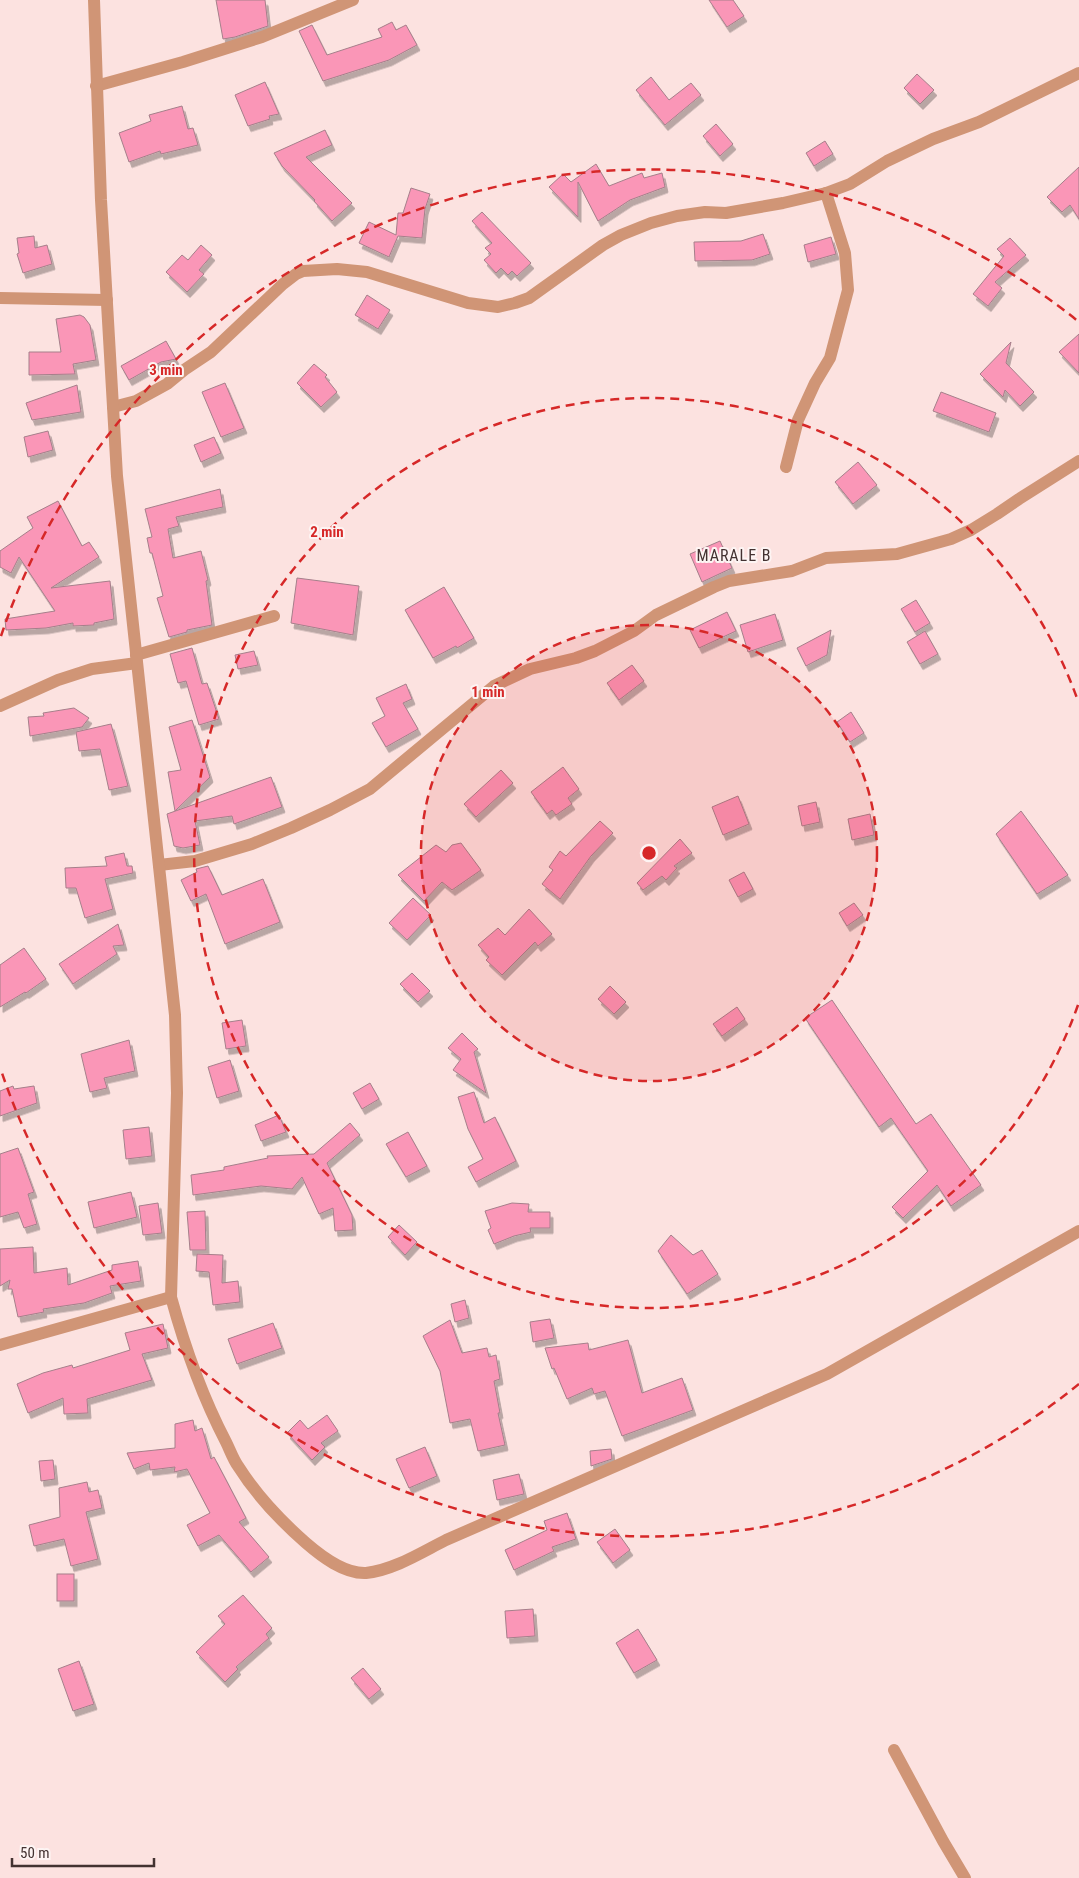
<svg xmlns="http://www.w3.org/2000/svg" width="1079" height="1878" font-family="'Roboto Condensed',sans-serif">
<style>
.building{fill:#fa96b7;stroke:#a57f8a;filter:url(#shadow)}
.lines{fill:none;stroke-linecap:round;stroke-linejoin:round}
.minor{stroke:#d09576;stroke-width:12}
.ring{fill:none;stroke:#d62828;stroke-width:2.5;stroke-dasharray:9 6}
.labels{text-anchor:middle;stroke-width:4;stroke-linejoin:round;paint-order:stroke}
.quarter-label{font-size:16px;letter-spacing:1px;fill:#433231;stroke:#fdf4f3}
.centre{fill:#d62828;stroke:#fdf4f3;stroke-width:2.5}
.ring-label{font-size:15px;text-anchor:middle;font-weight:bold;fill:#d62828;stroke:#fdf4f3;stroke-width:4;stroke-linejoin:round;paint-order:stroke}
</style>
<defs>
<filter id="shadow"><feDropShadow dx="3" dy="5.5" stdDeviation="0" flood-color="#0004"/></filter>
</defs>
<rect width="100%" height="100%" fill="#fce2e0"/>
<!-- building -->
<g class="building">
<polygon points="216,0 265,0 268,26 235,37 223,39"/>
<polygon points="709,0 733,0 744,16 727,27"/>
<polygon points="392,22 396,30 406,25 417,45 389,60 323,81 299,31 312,25 327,55 382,37 378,29"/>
<polygon points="917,74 934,90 920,104 904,88"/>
<polygon points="651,77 669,100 691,83 701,95 665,125 636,90"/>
<polygon points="265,82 279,114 269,116 270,119 248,126 235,95"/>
<polygon points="182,106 188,129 193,128 198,145 161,154 160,151 129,162 119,133 151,121 149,115"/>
<polygon points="716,124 733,144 720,156 703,136"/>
<polygon points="325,130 332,145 306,157 352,203 332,221 314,201 315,200 282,166 274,153"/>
<polygon points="825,141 833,154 814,166 806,153"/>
<polygon points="596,164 609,186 642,173 644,178 662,173 665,187 630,200 598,221 578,182 578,217 549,187 563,174 571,182"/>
<polygon points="1079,167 1079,219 1070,205 1062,212 1047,197"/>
<polygon points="411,188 430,194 425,209 422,238 398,236 389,257 359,243 369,222 396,235 398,213 403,213"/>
<polygon points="482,212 531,263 517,276 512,271 508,275 501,268 496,273 484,260 491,254 485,248 492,243 472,221"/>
<polygon points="763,234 770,254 752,260 695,261 694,242 741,241"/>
<polygon points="34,236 35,248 47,245 52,264 23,273 17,254 19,253 17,238"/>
<polygon points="831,237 836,254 808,262 804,245"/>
<polygon points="1010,238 1026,255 995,282 1002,288 988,306 973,294 1004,256 997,249"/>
<polygon points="201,245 212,255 199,270 204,274 187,292 166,272 182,255 188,260"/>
<polygon points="367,295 390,310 378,329 355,315"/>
<polygon points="80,315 84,317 90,325 96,360 73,364 75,374 29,375 29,352 61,352 56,319"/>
<polygon points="1079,334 1079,373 1059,352"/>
<polygon points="166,341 176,359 161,362 129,380 121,366"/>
<polygon points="1011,342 1006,363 1034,392 1020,406 1005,390 1003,397 980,374"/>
<polygon points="314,364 327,375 325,377 337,392 321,407 297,383"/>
<polygon points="225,383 244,428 221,437 202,392"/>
<polygon points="77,385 81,412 32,420 26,403"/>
<polygon points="941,392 996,413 989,432 933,411"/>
<polygon points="48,431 53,450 28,457 24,437"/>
<polygon points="214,437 221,453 201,462 194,445"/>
<polygon points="858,462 877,485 853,504 835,482"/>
<polygon points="220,489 223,507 176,517 179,526 168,529 173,558 201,551 208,580 206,581 212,625 187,630 187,632 169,637 157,598 163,596 152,553 150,553 147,538 152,537 145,509"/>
<polygon points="58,501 82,546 89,542 99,557 51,588 110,581 114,619 94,623 94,625 73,626 73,623 46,628 6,630 5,619 55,611 19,557 11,573 0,567 0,551 33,528 27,517"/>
<polygon points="720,541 732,568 702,582 690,554"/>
<polygon points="297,578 359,586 353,635 291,623"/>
<polygon points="444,587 474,638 457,648 456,646 433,658 405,610"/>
<polygon points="916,600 930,623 915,632 901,609"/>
<polygon points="727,612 736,631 699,648 690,630"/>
<polygon points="775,614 783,640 748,652 740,625"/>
<polygon points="831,630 827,655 806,666 797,648"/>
<polygon points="925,631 938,654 920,664 907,642"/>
<polygon points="192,648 202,684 207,683 219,719 199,725 186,681 178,683 170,654"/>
<polygon points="254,651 258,665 238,669 235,655"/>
<polygon points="632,665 644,681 619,700 607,683"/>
<polygon points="406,684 412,699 403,703 418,729 386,747 372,723 385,716 376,698"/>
<polygon points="74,708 89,718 82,727 30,736 28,717 44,716 43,713"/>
<polygon points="851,712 864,733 850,742 837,722"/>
<polygon points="192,720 210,777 175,811 168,772 181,770 169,727"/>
<polygon points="111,724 128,786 109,790 100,749 79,751 76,732"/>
<polygon points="563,767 579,789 568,798 572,804 556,815 552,810 547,814 531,792"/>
<polygon points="501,770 513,783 476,817 464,804"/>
<polygon points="271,777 282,807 234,824 232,816 195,821 200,845 183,848 174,846 167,814"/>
<polygon points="738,796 749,824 723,835 712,807"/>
<polygon points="816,802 820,822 802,826 798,806"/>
<polygon points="1021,811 1068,875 1037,894 996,834"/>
<polygon points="870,814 874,835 852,840 848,819"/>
<polygon points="600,821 613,833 591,856 560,899 542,884 553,870 549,867 560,851 566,856"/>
<polygon points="680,839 692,853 674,866 677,868 666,880 662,876 643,890 637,883"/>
<polygon points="461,843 481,870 452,890 442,882 424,901 398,875 436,845 446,852 452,845"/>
<polygon points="124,853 127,866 132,866 133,873 105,879 113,909 85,918 76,888 66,888 65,868 107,866 105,857"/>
<polygon points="208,866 222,895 263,879 280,922 225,944 206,894 191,901 181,880 197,872 196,869"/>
<polygon points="744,872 753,889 738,897 729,880"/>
<polygon points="413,898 431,915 407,940 389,923"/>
<polygon points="854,903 863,915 847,926 839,913"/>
<polygon points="529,909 552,934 538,946 535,942 502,975 486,960 489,957 478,945 498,928 505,935"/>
<polygon points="118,924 124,945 113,946 117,954 73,984 59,964"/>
<polygon points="24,948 46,979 26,993 25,992 0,1007 0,965"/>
<polygon points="412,973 430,991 418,1002 400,984"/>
<polygon points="610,986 626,1002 614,1014 598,999"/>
<polygon points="832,1000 916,1124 931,1114 981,1185 951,1206 937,1185 903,1218 892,1207 928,1171 891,1118 879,1127 805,1018"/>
<polygon points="737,1007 745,1019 722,1036 713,1024"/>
<polygon points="242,1020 246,1046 226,1049 222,1023"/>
<polygon points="462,1033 478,1049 474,1052 486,1093 453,1070 461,1059 448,1048"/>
<polygon points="129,1040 135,1071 104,1078 107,1088 90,1092 81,1054"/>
<polygon points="230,1060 239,1091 217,1098 208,1067"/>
<polygon points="370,1083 379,1099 362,1109 353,1093"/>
<polygon points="13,1086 14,1089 34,1086 37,1103 0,1116 0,1091"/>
<polygon points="474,1092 484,1123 495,1117 516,1161 476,1182 468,1167 483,1159 468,1129 458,1097"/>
<polygon points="279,1115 286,1132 261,1141 255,1125"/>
<polygon points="350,1123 360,1135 327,1163 352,1215 353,1230 335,1231 333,1208 319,1214 302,1177 292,1189 261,1186 193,1195 191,1175 224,1170 224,1167 268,1158 267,1156 314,1154"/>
<polygon points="149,1127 152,1156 126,1159 123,1130"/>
<polygon points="408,1132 427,1166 406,1177 386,1144"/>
<polygon points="18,1148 34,1192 28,1194 37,1224 24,1228 18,1212 0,1217 0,1154"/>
<polygon points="131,1192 137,1217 94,1228 88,1202"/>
<polygon points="158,1203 162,1233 143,1235 139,1206"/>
<polygon points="512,1203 529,1204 528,1212 550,1212 550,1228 530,1228 531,1232 514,1236 494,1244 488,1230 491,1228 485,1211"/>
<polygon points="205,1211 206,1250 190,1250 187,1212"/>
<polygon points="399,1225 417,1242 405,1255 388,1237"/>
<polygon points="671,1235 693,1255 702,1250 718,1274 687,1294 658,1251"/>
<polygon points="33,1247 34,1273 67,1268 68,1285 112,1270 112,1265 138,1261 141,1281 110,1286 112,1293 84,1303 43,1309 44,1312 18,1317 12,1289 8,1289 10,1280 0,1286 0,1249"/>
<polygon points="197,1254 223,1255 222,1283 238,1281 240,1302 213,1305 209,1272 196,1271"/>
<polygon points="465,1300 469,1318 455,1322 451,1304"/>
<polygon points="550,1319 554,1338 533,1342 530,1322"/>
<polygon points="450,1320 462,1353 487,1348 489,1357 496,1355 500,1379 494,1381 500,1413 498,1413 505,1445 478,1451 470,1419 450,1423 440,1371 423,1336"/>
<polygon points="273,1323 282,1348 237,1364 228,1339"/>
<polygon points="163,1324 168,1348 142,1354 152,1380 87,1399 88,1413 64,1414 63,1398 28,1413 17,1384 43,1373 72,1365 73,1368 130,1350 125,1333"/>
<polygon points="628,1340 642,1393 682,1378 693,1410 622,1436 605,1391 594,1394 592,1388 567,1399 554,1368 552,1369 545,1348 588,1343 589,1350"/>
<polygon points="327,1415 338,1431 321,1443 325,1447 312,1460 287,1433 300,1420 308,1429"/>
<polygon points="193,1420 195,1431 202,1428 211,1459 214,1457 246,1518 239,1522 269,1557 251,1572 219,1535 198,1546 187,1525 210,1513 187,1469 174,1472 175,1467 150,1470 149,1463 134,1469 127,1453 175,1448 175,1424"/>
<polygon points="425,1447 437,1476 409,1488 396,1459"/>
<polygon points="611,1449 612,1459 591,1466 590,1451"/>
<polygon points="53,1460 55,1479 41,1481 39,1461"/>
<polygon points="519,1474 524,1494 497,1500 493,1480"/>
<polygon points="87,1482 89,1492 98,1490 102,1508 86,1512 98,1559 71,1566 64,1539 34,1546 29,1525 60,1517 59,1488"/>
<polygon points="567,1513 576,1539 552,1547 554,1551 514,1570 505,1550 547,1530 544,1521"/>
<polygon points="615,1529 630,1550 613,1563 597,1542"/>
<rect x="57" y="1574" width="17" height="27"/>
<polygon points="243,1595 272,1628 266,1634 269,1638 236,1667 238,1669 225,1682 196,1652 225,1624 218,1616"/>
<polygon points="533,1609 535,1636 507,1638 505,1611"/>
<polygon points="638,1629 657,1660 634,1673 616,1643"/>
<polygon points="79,1661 94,1704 73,1711 58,1669"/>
<polygon points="363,1668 381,1689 369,1699 351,1678"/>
</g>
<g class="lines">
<!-- minor -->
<g class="minor">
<polyline points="96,86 183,62 262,37 353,0"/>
<polyline points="0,298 107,300"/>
<polyline points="113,407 136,401 167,384 184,370 211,352 283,284 296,274 303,271 337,269 367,272 468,303 498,307 515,303 529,298 603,245 621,235 651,223 677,216 705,212 726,213 783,203 826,193 850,184 887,161 933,139 979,122 1079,73"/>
<polyline points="786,467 798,420 815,383 830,358 848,290 845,253 826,193"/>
<polyline points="136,655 274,616"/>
<polyline points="0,706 58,680 92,669 137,663"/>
<polyline points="159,865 195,861 252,844 291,828 330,810 370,789 494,686 530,669 576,658 595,651 634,631 656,615 714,587 729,581 792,571 826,558 897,554 951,539 971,530 997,514 1019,499 1079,461"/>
<path d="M171,1297C185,1348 202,1396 226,1442C230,1450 233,1459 238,1466C255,1493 282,1522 306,1543C321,1556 344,1574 366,1573C394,1570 422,1552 446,1540L827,1374L1079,1231"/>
<polyline points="0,1345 171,1297 177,1093 175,1015 117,476 101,200 94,0"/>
<polyline points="894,1750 943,1841 965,1878"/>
</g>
</g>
<!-- distance rings -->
<circle cx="649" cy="853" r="228" fill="#d62828" fill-opacity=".12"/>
<g class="ring">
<circle cx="649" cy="853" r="228"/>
<path d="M1078 1005A455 455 0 1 1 1078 701"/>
<path d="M1079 1384A683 683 0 0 1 1 1070M1 636A683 683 0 0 1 1079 322"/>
</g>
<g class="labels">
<!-- quarter labels -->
<g class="quarter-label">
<text x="734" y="561">MARALE B</text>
</g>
</g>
<circle cx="649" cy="853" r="8" class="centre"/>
<g class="ring-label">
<text x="166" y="375">3 min</text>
<text x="327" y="537">2 min</text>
<text x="488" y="697">1 min</text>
</g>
<!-- scale -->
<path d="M12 1858v8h142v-8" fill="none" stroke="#433231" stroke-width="2.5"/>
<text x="20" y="1858" font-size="15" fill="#433231" stroke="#fdf4f3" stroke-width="4" paint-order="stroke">50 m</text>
</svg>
